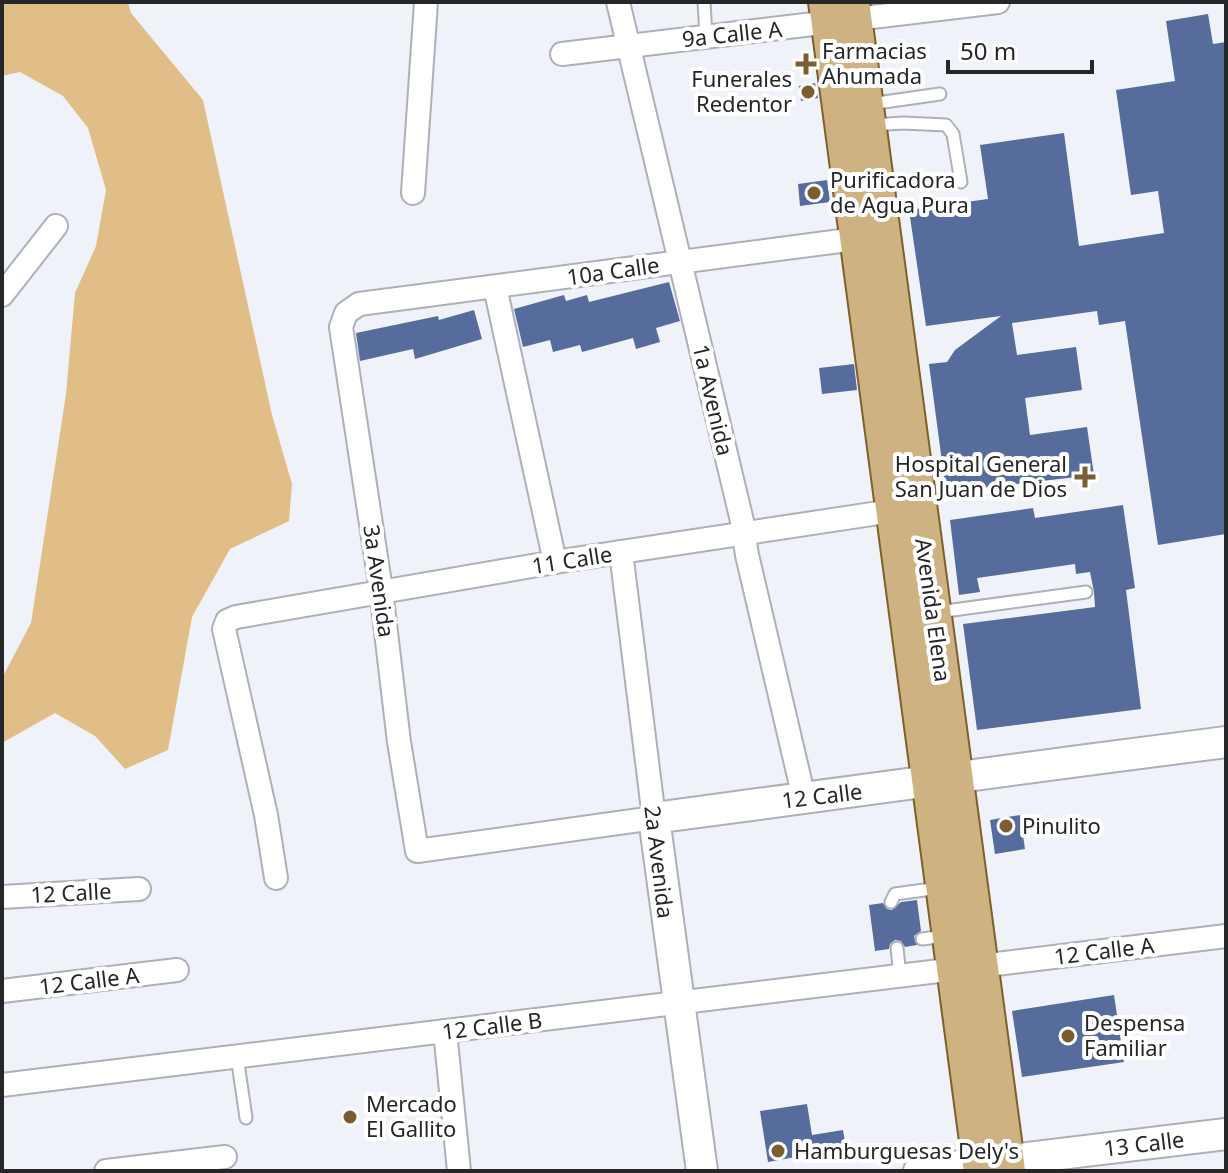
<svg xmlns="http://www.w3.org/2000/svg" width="1228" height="1173" font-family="'Noto Sans',sans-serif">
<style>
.forest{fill:#e1bd88}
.building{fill:#566c9c}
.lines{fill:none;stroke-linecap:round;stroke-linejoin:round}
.lane-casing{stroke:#adb0b7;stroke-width:15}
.street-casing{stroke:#adb0b7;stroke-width:26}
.secondary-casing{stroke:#adb0b7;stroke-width:34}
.primary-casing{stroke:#7f602b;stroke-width:38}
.lane{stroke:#fff;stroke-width:11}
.street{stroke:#fff;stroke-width:22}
.secondary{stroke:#fff;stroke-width:30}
.primary{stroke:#cfb281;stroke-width:34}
.poi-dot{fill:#7a5e31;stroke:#fff;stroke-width:3}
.labels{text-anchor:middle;stroke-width:8;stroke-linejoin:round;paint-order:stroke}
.street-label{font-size:22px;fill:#252628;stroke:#fff}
.poi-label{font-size:22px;fill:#252628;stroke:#fff;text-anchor:start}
</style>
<rect width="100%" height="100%" fill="#eff3f9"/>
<!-- forest -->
<polygon class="forest" points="2,2 128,2 131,13 203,100 272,415 292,484 289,521 230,549 192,617 168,750 125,769 95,736 55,713 2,743 2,678 31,623 66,394 75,293 96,246 106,190 88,128 63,96 20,72 2,76"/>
<!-- building -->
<g class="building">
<polygon points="1208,14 1213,44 1226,42 1226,534 1158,545 1125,321 1099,325 1097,311 1012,323 1017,355 1076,347 1082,390 1025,398 1030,435 1087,427 1094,475 946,492 929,364 947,362 955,350 1001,316 926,326 909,210 988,199 980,145 1064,133 1079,246 1164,233 1158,191 1131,195 1116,90 1175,81 1166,21"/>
<polygon points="815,83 818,98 801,101 799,86"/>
<polygon points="827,180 830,202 800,206 798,184"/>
<polygon points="669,282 680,321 656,328 660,342 636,349 633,338 582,352 580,345 553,352 550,340 523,347 514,309 564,295 566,301 587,295 589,302"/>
<polygon points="474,310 482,339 415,359 413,349 360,361 356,333 438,316 439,320"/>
<polygon points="854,364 857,390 822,394 819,368"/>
<polygon points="1123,505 1135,588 1126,590 1141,709 977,730 963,624 1095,607 1094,592 1090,572 1076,574 1075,564 977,578 980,592 959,595 950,520 1033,508 1035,518"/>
<polygon points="1020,815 1025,849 995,854 990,820"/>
<polygon points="917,900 921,931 914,936 917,945 905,947 901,941 895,940 890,944 889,949 875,951 869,905 883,903 887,909 892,910 901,902"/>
<polygon points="1114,995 1124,1062 1022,1077 1012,1011"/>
<polygon points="807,1104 812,1135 843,1130 846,1148 768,1162 760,1111"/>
</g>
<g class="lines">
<defs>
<g id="lane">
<polyline points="704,2 706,36"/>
<polyline points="870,104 940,94"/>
<polyline points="873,125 903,123 946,125 953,134 961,182"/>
<polyline points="938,612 1086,592"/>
<polyline points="891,902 895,894 939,888"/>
<polyline points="922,939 945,936"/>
<polyline points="897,948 900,976"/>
<polyline points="237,1056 246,1118"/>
</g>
<g id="street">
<polyline points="618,2 742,521 747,555 804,798"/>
<polyline points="562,54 998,2"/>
<polyline points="413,193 426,2"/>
<polyline points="495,287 555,562"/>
<polyline points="2,295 56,226"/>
<polyline points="621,552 654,818 417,851 399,742 381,590 341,327 346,313 359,304 871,237"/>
<polyline points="276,878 266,815 224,629 227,621 236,617 555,562 905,509"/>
<polyline points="2,897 139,889"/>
<polyline points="2,991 177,970"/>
<polyline points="445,1031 459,1171"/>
<polyline points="2,1085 1226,936"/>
<polyline points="106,1171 225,1157"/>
</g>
<g id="secondary">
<path d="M702,1171L654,818C844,793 1035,766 1226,742"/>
<polyline points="919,1171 1226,1134"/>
</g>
<g id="primary">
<polyline points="826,2 981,1171"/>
<polyline points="852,2 1008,1171"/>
</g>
</defs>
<!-- lane casing -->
<use href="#lane" class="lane-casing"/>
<!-- street casing -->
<use href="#street" class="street-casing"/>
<!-- secondary casing -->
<use href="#secondary" class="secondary-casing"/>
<!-- primary casing -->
<use href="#primary" class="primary-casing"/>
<!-- lane -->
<use href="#lane" class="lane"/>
<!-- street -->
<use href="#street" class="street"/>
<!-- secondary -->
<use href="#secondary" class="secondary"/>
<!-- primary -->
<use href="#primary" class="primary"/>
</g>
<!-- markers -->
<g class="poi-dot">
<path d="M802 52h8v8h8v8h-8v8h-8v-8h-8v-8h8z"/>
<circle cx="808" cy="92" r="8"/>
<circle cx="814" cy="193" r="8"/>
<path d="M1081 465h8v8h8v8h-8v8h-8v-8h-8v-8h8z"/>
<circle cx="1006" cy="826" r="8"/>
<circle cx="1068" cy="1036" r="8"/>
<circle cx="350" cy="1117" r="8"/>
<circle cx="778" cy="1151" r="8"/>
</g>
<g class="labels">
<!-- street labels -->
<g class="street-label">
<text transform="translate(732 34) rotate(-6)" y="8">9a Calle A</text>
<text transform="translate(613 271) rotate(-8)" y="8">10a Calle</text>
<text transform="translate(713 400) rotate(77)" y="8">1a Avenida</text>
<text transform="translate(572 560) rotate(-9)" y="8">11 Calle</text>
<text transform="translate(379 581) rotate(82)" y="8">3a Avenida</text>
<text transform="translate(933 610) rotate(82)" y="8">Avenida Elena</text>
<text transform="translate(822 796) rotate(-7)" y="8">12 Calle</text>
<text transform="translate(659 862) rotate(83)" y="8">2a Avenida</text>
<text transform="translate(71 893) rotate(-3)" y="8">12 Calle</text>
<text transform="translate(1104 951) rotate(-7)" y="8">12 Calle A</text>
<text transform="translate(89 981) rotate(-7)" y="8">12 Calle A</text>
<text transform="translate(492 1026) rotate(-7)" y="8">12 Calle B</text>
<text transform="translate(1144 1144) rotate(-7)" y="8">13 Calle</text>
</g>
<!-- poi labels -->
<g class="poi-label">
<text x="822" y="59">Farmacias<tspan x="822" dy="25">Ahumada</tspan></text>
<text x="792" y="87" text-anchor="end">Funerales<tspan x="792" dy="25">Redentor</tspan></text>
<text x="830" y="188">Purificadora<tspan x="830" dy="25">de Agua Pura</tspan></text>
<text x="1067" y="472" text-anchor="end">Hospital General<tspan x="1067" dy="25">San Juan de Dios</tspan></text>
<text x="1022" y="834">Pinulito</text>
<text x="1084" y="1031">Despensa<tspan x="1084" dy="25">Familiar</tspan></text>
<text x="366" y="1112">Mercado<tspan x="366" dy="25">El Gallito</tspan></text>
<text x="794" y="1159">Hamburguesas Dely's</text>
</g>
</g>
<!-- border -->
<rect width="1228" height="1173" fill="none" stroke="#252628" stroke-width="8"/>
<!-- scale -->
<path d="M948 60v12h144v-12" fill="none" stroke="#252628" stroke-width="4"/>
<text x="960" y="60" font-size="24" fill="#252628" stroke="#ffffff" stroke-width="6" paint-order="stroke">50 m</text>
</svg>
